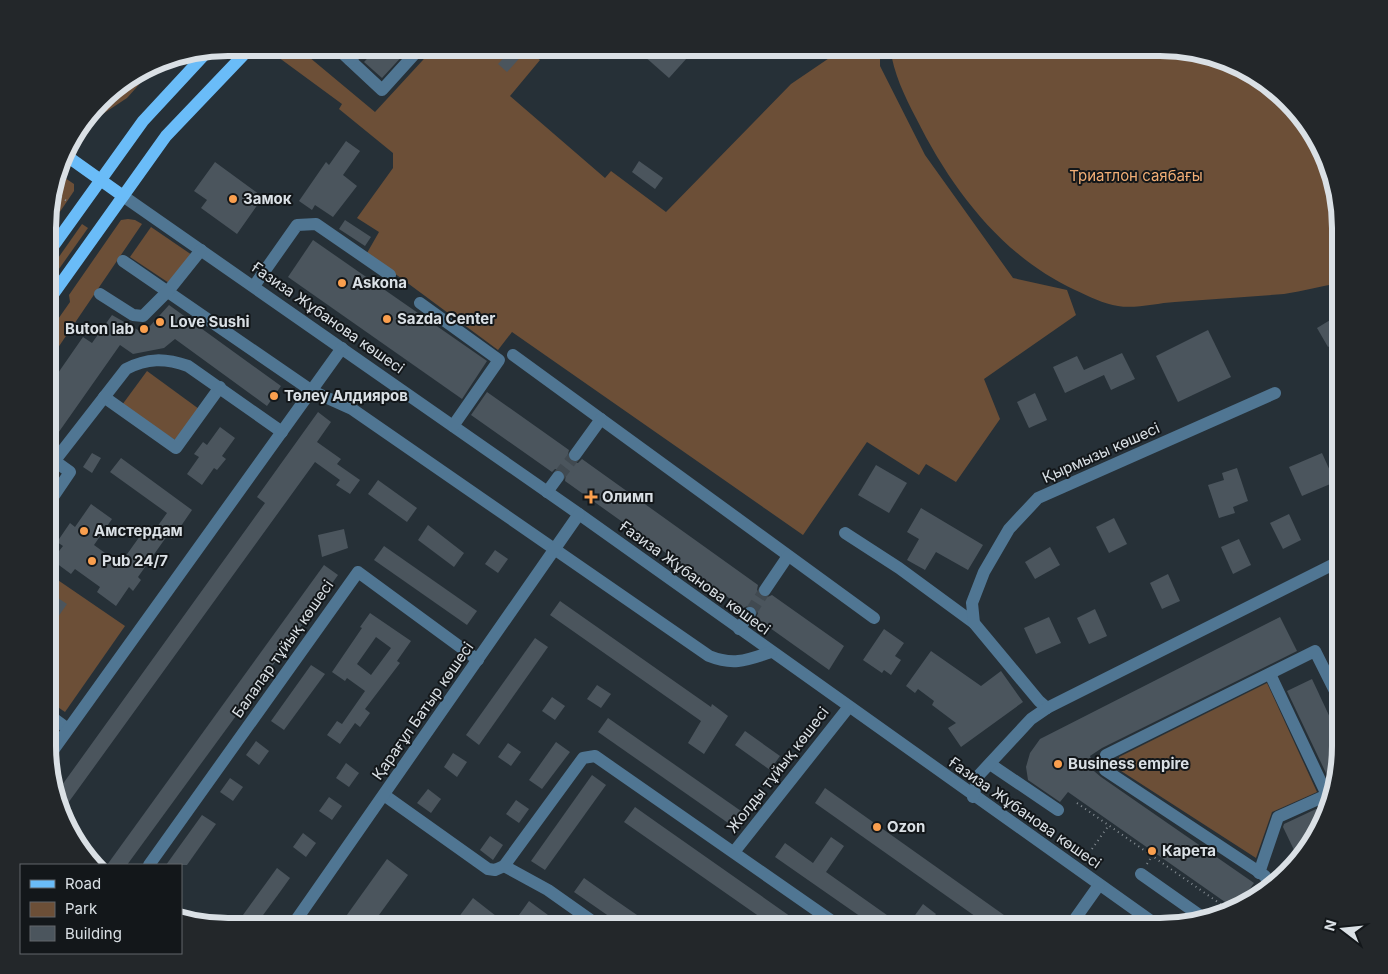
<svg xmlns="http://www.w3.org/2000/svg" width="1388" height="974" font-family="Inter,sans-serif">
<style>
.green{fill:#6c4f37}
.building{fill:#4b555d;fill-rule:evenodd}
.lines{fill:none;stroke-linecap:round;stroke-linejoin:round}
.minor-tunnel{stroke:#414a51;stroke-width:12;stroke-dasharray:12 6;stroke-linecap:butt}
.path{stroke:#868e94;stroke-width:2;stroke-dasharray:1 4;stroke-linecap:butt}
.minor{stroke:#507693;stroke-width:12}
.major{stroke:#6abcf8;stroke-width:12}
.poi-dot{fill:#fa9f4e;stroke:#13171a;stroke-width:2}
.labels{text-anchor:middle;stroke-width:4;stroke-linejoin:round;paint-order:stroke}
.park-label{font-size:15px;fill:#f2ae75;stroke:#13171a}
.poi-label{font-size:15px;font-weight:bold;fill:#dae0e5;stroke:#13171a;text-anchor:start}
.street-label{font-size:15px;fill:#dae0e5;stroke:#13171a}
.rim{fill:none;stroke:#dae0e5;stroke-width:6}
</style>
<rect width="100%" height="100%" fill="#263037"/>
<!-- green -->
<g class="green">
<polygon points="286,48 307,48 303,52 375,112 434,48 525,48 540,60 510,96 605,178 611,171 666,212 791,84 844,48 880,48 880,66 925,155 1013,278 1067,290 1076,315 984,379 1000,419 956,482 926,464 919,475 867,442 803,535 512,332 498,350 367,253 379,232 357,218 393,168 393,153 339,109 342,104 278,57"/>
<path d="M890,48H1171L1218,57L1269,85L1322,148L1340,217V283C1322,286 1303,291 1284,294C1248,297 1211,299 1175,302C1157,303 1135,309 1118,306C1104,304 1088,296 1075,290C1002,256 952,190 916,118C904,95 894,74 890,48Z"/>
<polygon points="160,61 127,98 83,127 109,93"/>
<polygon points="59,174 74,184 74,191 49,228 49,205"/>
<polygon points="128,219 135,220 142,224 49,361 49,332 70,302 69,295 121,220"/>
<polygon points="82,224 88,228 49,283 49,271"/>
<polygon points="151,227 192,255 172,285 130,257"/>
<polygon points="147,371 199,409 175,440 122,405"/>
<polygon points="49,574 125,626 65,712 49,701"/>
<polygon points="1267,683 1317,792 1272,812 1256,858 1118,769 1119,757"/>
</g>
<!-- building -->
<g class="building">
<polygon points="377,48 399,48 405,53 382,78 364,62"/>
<polygon points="513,48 519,48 525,52 507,72 498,64"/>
<polygon points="635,48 696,48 669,78"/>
<polygon points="346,141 360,151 343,175 357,186 333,217 315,205 312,210 299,201 326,162 329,165"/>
<polygon points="639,161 663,178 655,189 632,172"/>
<polygon points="215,162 263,197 237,234 201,208 207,200 194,191"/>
<polygon points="345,220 371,237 365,246 339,229"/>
<polygon points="313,240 487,361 462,399 288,277"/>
<polygon points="169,305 281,386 267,406 175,339 164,348 133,354 120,345 49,446 49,386 83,337 92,343 112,315 138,330 150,326"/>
<polygon points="1340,314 1340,340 1328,347 1317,328"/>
<polygon points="1208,330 1231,377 1178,402 1156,356"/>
<polygon points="1122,353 1135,379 1111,390 1104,375 1065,393 1053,367 1077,356 1084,370"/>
<polygon points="487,392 569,450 567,458 571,462 578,463 582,459 758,585 757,590 760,596 765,598 772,595 844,646 829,670 756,618 758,613 755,607 750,605 743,608 565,481 566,474 562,470 555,469 552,472 471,415"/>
<polygon points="1035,393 1047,420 1029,428 1017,402"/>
<polygon points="318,412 331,422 317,442 341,459 337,464 360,480 350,494 336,485 340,480 315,462 63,810 57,792 265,503 257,497"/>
<polygon points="220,427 235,438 222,456 226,459 217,470 214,468 202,485 187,474 199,457 194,454 203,442 207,445"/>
<polygon points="92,453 101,458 92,473 83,467"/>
<polygon points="1322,453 1335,482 1302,496 1289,467"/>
<polygon points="121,458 192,510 172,539 167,536 138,577 141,580 133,591 129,587 116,606 97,592 100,587 75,569 71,574 52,560 63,546 57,542 70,523 75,527 91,504 112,519 94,545 120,564 140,536 147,541 167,513 110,472"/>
<polygon points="876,465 907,483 889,513 858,495"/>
<polygon points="1237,468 1248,501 1233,507 1235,513 1219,518 1208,485 1224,480 1222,473"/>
<polygon points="378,480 417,508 407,522 368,494"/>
<polygon points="921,508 983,545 968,570 936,552 925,570 907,560 919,539 907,532"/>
<polygon points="1289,514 1301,540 1283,549 1270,523"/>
<polygon points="1114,518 1127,544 1109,553 1096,527"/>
<polygon points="428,525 464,553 454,567 418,540"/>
<polygon points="344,529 348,548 322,557 318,535"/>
<polygon points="1239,539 1251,565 1233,574 1221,547"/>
<polygon points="384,546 477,611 467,625 374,560"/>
<polygon points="1050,547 1060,565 1035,579 1025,562"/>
<polygon points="495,550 508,559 498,573 485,564"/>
<polygon points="324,565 338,575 295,635 127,865 107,865"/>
<polygon points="1168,574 1180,601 1162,609 1150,583"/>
<polygon points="49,592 67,604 49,630"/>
<polygon points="560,601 711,707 712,704 728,716 704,754 688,743 701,721 550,615"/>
<polygon points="1095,609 1107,636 1089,644 1077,618"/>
<path d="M370,613L411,641L397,661L400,663L365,709L370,713L360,727L355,723L340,744L327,735L337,721L342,724L365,691L347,678L345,681L332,672L362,628L360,627ZM376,637L391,648L371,675L357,664Z"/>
<polygon points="1049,617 1061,643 1036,654 1024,628"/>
<polygon points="1280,617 1297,651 1102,748 1090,756 1092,761 1088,766 1101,777 1254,883 1235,909 1068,792 1060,802 1028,780 1026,767 1030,753 1040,739"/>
<polygon points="884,629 904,643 895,656 901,660 891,675 884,670 882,673 863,660"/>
<polygon points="535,638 548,647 479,745 466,735"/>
<polygon points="931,651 981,686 1001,671 1023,702 961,747 948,728 956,723 932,705 934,701 918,689 915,693 906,686"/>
<polygon points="311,665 325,674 284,730 271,721"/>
<polygon points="1312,679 1340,739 1340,757 1334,790 1287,691"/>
<polygon points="597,685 611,694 601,708 587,699"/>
<polygon points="552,697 565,706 555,720 542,711"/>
<polygon points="608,718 741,811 731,825 598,732"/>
<polygon points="745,731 780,756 770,770 735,745"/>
<polygon points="256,741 269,751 259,765 246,755"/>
<polygon points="556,742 570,752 542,789 529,780"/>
<polygon points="508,743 521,752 511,766 498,757"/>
<polygon points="453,753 467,762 457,777 444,767"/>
<polygon points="346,763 359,773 349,787 336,778"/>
<polygon points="592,775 606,785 545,870 531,861"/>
<polygon points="230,778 243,787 233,801 220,792"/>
<polygon points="825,788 1011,920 1007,926 989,926 815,803"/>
<polygon points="428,789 441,799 431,813 417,803"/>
<polygon points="329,797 342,806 332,820 319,811"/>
<polygon points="516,800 529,809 519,823 506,814"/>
<polygon points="1331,802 1310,842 1294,850 1283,827 1284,824"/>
<polygon points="635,807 659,824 804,926 774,926 760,917 624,822"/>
<polygon points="202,815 216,824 187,865 166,865"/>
<polygon points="303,833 316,843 306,857 293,847"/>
<polygon points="490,836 503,845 493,860 480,850"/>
<polygon points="831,837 844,846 826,872 894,920 890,926 874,926 775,857 785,843 813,863"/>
<polygon points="387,859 408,875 371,926 339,926"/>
<polygon points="277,868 290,878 280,892 255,926 235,926"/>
<polygon points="584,878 608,895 653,926 623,926 587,901 574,892"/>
<polygon points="473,898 496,916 488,926 452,926"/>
<polygon points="529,901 548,915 564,926 534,926 519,915"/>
<polygon points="923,904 936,914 927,926 913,918"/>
</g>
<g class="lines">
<!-- minor-tunnel -->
<g class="minor-tunnel">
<polyline points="558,477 575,455"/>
<polyline points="750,613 765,590"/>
</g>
<!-- path -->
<g class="path">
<polyline points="53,191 68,202"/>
<polyline points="1077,803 1229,910"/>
<polyline points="1092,849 1109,825"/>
<polyline points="1147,864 1152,856"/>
</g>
<!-- minor -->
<g class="minor">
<polyline points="337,48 382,90 420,48"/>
<polyline points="350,60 361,48"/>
<polyline points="123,196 579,514 1158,926"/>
<path d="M123,261L312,391L352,409L709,656C734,666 747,660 771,652"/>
<polyline points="254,286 297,225 316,224 390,275"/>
<polyline points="100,294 133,315 143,316 169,290 201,250"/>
<polyline points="420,303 499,360 453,426"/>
<polyline points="513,355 874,618"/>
<polyline points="104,397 176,448 220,387"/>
<polyline points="575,455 601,419"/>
<polyline points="49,457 70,472 49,503"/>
<path d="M49,468L126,369C147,358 165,358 188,366L282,432"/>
<polyline points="547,492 558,477"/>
<polyline points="845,533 899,568 974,623"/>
<polyline points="765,590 788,556"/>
<polyline points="739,629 750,613"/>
<polyline points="1047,708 1039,701 974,623 972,603 984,572 1009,529 1038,498 1275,393"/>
<polyline points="49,715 68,729"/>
<polyline points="49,756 342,348"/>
<polyline points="990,764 1058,810"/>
<polyline points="384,795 488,869 495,870 504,866"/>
<polyline points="973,797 979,775 1031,719 1047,708 1340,561"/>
<polyline points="734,852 848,708"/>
<polyline points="149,865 358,572 478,660"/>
<polyline points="1259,873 1278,817 1327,795 1270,674"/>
<polyline points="1141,874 1202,917"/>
<polyline points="1266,886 1268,883 1265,876 1105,770 1106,755 1315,651 1340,701"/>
<polyline points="292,926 579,514"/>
<polyline points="599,926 548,890 504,866 583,758 595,756 839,926"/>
<polyline points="1070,926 1099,885"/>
</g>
<!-- major -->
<g class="major">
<polyline points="64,154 123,196"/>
<polyline points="49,252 143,121 207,52"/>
<polyline points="49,300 166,136 250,48"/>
</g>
</g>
<!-- markers -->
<g class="poi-dot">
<circle cx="233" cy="199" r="5"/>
<circle cx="342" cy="283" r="5"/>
<circle cx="387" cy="319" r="5"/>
<circle cx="160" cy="322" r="5"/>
<circle cx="144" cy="329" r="5"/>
<circle cx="274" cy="396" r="5"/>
<path d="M588.5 489.5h5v5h5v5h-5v5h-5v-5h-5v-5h5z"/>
<circle cx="84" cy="531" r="5"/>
<circle cx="92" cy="561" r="5"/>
<circle cx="1058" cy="764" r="5"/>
<circle cx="877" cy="827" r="5"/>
<circle cx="1152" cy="851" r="5"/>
</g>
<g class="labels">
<!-- park labels -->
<g class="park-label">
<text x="1136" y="181">Триатлон саябағы</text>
</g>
<!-- poi labels -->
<g class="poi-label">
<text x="243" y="204">Замок</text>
<text x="352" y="288">Askona</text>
<text x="397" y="324">Sazda Center</text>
<text x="170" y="327">Love Sushi</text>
<text x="134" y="334" text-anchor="end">Buton lab</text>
<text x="284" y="401">Төлеу Алдияров</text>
<text x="602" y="502">Олимп</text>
<text x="94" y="536">Амстердам</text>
<text x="102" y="566">Pub 24/7</text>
<text x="1068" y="769">Business empire</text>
<text x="887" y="832">Ozon</text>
<text x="1162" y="856">Карета</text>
</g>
<!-- street labels -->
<g class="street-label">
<text transform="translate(328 318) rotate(35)" y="5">Ғазиза Жұбанова көшесі</text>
<text transform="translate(1101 453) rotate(-24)" y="5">Қырмызы көшесі</text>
<text transform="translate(695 578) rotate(36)" y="5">Ғазиза Жұбанова көшесі</text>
<text transform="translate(283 649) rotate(-55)" y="5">Балалар тұйық көшесі</text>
<text transform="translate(423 711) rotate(-55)" y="5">Қарағұл Батыр көшесі</text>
<text transform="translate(778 770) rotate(-52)" y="5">Жолды тұйық көшесі</text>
<text transform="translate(1025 813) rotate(35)" y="5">Ғазиза Жұбанова көшесі</text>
</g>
</g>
<!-- crop -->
<path d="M0 0H1388V974H0ZM228 56H1160A172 172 0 0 1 1332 228V746A172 172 0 0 1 1160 918H228A172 172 0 0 1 56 746V228A172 172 0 0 1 228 56Z" fill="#23272a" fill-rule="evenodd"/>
<path class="rim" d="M228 56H1160A172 172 0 0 1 1332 228V746A172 172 0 0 1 1160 918H228A172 172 0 0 1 56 746V228A172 172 0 0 1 228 56Z"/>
<!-- legend -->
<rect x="20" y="864" width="162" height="90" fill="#13171a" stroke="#63676b"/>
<rect x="30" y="880" width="25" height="8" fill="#6abcf8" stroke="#63676b"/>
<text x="65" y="889" font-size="15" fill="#dae0e5">Road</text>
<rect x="30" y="902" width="25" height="15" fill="#6c4f37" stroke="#63676b"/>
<text x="65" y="914" font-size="15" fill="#dae0e5">Park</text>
<rect x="30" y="926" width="25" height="15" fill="#4b555d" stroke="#63676b"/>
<text x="65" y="939" font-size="15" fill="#dae0e5">Building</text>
<!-- north arrow -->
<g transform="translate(1343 929) rotate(286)" stroke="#13171a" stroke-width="4" paint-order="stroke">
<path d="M0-4L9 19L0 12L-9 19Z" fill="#dae0e5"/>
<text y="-8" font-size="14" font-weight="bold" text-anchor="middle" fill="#dae0e5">N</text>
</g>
</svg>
